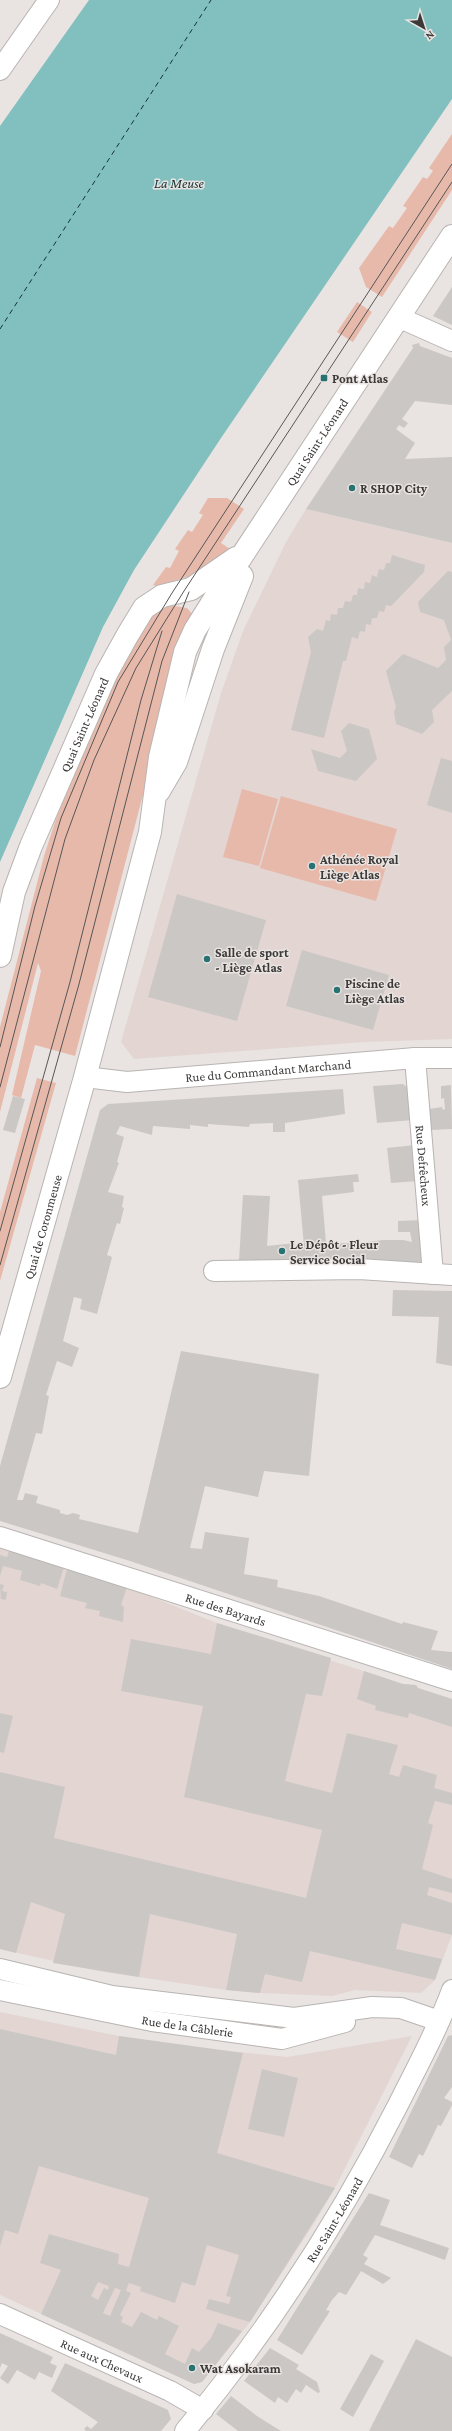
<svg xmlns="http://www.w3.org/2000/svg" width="452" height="2431" font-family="'Crimson Pro',serif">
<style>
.built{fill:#e3d6d2}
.green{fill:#e7b9ab}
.water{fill:#82bfbf}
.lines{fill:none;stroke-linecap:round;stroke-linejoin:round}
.ferry{stroke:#153434;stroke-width:1;stroke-dasharray:5 4;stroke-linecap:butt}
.building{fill:#cbc7c5;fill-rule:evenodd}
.street-casing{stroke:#b8b4b2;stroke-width:22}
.secondary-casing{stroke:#b8b4b2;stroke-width:24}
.street{stroke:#fff;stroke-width:20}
.secondary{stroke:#fff;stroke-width:22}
.tram{stroke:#585655;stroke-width:1}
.poi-dot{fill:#287273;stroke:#e9e4e2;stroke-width:1.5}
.labels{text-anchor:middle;stroke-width:3;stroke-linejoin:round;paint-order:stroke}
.poi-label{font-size:13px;font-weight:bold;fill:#3c3a39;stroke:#e9e4e2;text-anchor:start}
.street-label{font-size:13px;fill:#3c3a39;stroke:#e9e4e2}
.water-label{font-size:14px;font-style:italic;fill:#153434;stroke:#e9e4e2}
</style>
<rect width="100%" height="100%" fill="#e9e4e2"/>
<!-- built -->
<g class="built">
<polygon points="306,509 452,543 452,1039 364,1042 134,1059 121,1042 221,693 243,631 286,542"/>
<polygon points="0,1546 65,1564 67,1569 127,1587 217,1623 403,1684 416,1685 418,1688 452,1699 452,1935 435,1980 421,1993 355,1990 332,1996 260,1993 226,1990 98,1971 0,1949"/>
<polygon points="0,2012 119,2036 191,2047 287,2057 412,2036 335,2188 313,2225 250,2322 202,2382 194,2384 0,2295"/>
</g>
<!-- green -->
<g class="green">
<polygon points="452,134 452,190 382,297 366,287 359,268 389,226 393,228 407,208 403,206 423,177 427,179 433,171 429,168"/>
<polygon points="357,302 372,312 353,342 337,332"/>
<polygon points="208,498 227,498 244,509 221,543 230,549 227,554 194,575 156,586 153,585 166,567 170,568 179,551 175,549 188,530 192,532 203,515 199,513"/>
<polygon points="168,605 187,608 194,616 152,760 75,1056 35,1045 21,1098 12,1095 41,971 38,963 0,1112 0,1027 44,856 56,819 114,678 151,615"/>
<polygon points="242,789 278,799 259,866 223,857"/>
<polygon points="281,796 397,829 376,901 260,868"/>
<polygon points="37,1078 56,1083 0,1281 0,1212"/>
</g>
<!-- water -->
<polygon class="water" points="89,0 452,0 452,99 221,438 134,570 103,627 0,862 0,126"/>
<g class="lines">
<!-- ferry -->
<polyline class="ferry" points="0,329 211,0"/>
</g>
<!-- building -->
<g class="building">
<polygon points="452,287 452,325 433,316"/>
<polygon points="419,343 420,346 452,358 452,405 415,401 402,419 408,423 404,428 399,425 396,429 415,443 405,459 452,457 452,543 306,509 413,348 412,345"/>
<polygon points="392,555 425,565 424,572 391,606 386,605 384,612 379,611 377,618 372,618 371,625 366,624 365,632 360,631 358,639 352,637 346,661 343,661 324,738 291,730 311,652 308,637 317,629 323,631 326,620 330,621 331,614 337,615 338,608 343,608 345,601 351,602 353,595 357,595 358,588 364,589 365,582 370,583 372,575 377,577 379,569 384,570 386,563 390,563"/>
<polygon points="448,571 452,572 452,691 432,710 434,722 422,734 396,724 394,712 396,707 386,671 403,654 438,668 446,660 444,647 451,640 444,620 420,612 418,602"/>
<polygon points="349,723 369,729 377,759 356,781 318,771 311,749 340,758 347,751 341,731"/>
<polygon points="441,758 452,761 452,813 427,805"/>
<polygon points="177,894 266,920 237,1021 148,997"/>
<polygon points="302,950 389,975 373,1030 286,1006"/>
<polygon points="403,1084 409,1089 413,1120 377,1123 373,1086"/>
<polygon points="451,1085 452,1129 431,1130 429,1109 442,1107 443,1110 445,1109 444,1098 441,1099 441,1086"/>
<polygon points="343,1089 345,1114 285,1123 285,1132 273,1132 273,1123 250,1124 249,1127 208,1124 208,1127 190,1125 190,1129 153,1126 152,1135 120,1126 116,1134 124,1137 117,1162 119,1163 108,1192 124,1196 122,1207 124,1208 120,1224 117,1223 107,1255 112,1257 97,1314 80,1309 82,1299 74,1297 63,1341 79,1348 72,1367 57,1361 46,1395 49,1396 42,1434 36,1433 17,1500 23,1500 25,1493 38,1496 36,1503 60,1510 60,1513 67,1515 73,1513 80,1515 79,1519 138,1533 181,1351 319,1374 309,1476 264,1471 258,1497 205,1486 190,1548 202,1549 205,1532 249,1538 244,1574 278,1580 277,1587 319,1596 402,1624 403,1622 438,1631 431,1650 452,1652 452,1669 130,1561 0,1521 0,1466 100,1110 108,1104"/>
<polygon points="13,1096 25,1099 15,1133 3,1130"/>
<polygon points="415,1145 419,1181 391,1183 387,1148"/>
<polygon points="358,1174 359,1182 353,1182 354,1192 322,1196 326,1243 359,1243 383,1240 403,1240 412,1242 410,1232 398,1232 398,1221 423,1220 422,1263 239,1261 243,1195 270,1196 267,1246 295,1243 295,1247 304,1246 298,1180"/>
<polygon points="393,1290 452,1291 452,1366 436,1363 439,1317 392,1316"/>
<polygon points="10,1548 65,1564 57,1589 41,1583 40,1586 20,1580 22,1571 3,1566 0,1576 0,1555 7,1557"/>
<polygon points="67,1569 127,1587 121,1605 124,1607 123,1622 99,1616 100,1611 85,1608 87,1603 60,1596"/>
<polygon points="0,1584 4,1585 2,1591 7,1592 6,1600 1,1599 1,1602"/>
<polygon points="217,1623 331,1658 322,1696 306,1694 285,1781 332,1793 347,1733 398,1745 389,1774 399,1777 403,1765 437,1775 434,1788 452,1793 452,1805 435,1801 428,1823 433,1825 422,1869 452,1879 452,1893 429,1887 427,1895 452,1903 452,1935 402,1923 396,1949 442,1959 435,1980 310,1951 302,1982 265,1974 260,1993 226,1990 237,1934 150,1914 139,1977 53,1963 65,1914 31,1902 16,1953 0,1949 0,1772 65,1787 54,1838 306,1898 322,1830 184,1797 203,1706 121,1691 131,1639 211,1654"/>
<polygon points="364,1671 403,1684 416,1685 418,1688 452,1699 452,1727 409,1713 408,1718 375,1710 376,1706 357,1699"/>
<polygon points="0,1713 13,1716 4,1753 0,1752"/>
<path d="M0,2029L116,2055L119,2036L243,2053L217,2153L335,2188L250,2322L206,2309L209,2299L229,2304L231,2297L226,2296L239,2255L207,2245L195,2286L182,2282L175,2303L140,2291L141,2287L129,2283L126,2291L131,2293L120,2315L123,2317L121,2322L132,2327L141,2312L157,2320L159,2316L179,2326L165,2354L185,2364L192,2348L199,2352L211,2338L218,2323L242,2331L202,2382L194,2384L41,2314L61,2270L40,2263L49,2234L119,2254L118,2264L129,2267L149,2198L39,2166L18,2234L5,2230L0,2246ZM98,2282L109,2286L108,2290L104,2288L98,2300L91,2296ZM115,2288L121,2290L110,2316L103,2313Z"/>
<polygon points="452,2035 452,2087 444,2098 452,2102 452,2105 441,2126 438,2125 423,2156 419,2154 412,2168 389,2157 448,2036"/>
<polygon points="262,2069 298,2078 284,2137 248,2129"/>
<polygon points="369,2193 390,2200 380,2225 449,2248 445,2260 375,2235 363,2255 368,2258 364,2264 391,2278 383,2284 361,2271 346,2295 339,2292 332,2300 326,2310 330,2311 302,2355 277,2340"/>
<polygon points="0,2333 53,2357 50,2363 57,2366 52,2378 39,2372 35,2380 17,2370 8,2384 0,2378 8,2366 2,2363 0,2368"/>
<polygon points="416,2339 452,2357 452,2431 369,2431"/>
<polygon points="270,2348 299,2365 296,2369 317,2382 320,2392 318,2393 306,2385 301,2393 296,2389 287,2403 278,2397 275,2403 244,2381"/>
<polygon points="371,2354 384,2361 353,2417 340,2409"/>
<polygon points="65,2363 168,2410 171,2419 161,2431 86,2431 84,2429 87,2426 91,2429 98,2422 51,2391"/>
<polygon points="231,2396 257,2416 281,2431 238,2431 216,2414"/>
</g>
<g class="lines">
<defs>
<g id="street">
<polyline points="0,70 49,0"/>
<polyline points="398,317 452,341"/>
<path id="s1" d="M415,1058L433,1274"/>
<path id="s2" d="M85,1077L127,1082L415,1058H452"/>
<polyline points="214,1271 359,1269 452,1275"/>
<path id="s3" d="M0,1537L452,1681"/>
<polyline points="0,1969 112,1996 294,2018 372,2007 401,2008 439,2021"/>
<path id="s4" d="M0,1990L152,2021L282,2039L345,2022"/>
<path id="s5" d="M0,2314L170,2391L203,2410"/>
<path id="s6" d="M185,2431C268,2331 339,2221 398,2105C417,2067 438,2029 452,1990"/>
</g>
<g id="secondary">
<polyline points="159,791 176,762 213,649 242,576"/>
<path id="s7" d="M0,956L14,892L31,846L106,674L127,636L144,608L162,596L191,589L236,558"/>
<path id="s8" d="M0,1377L85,1077L150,832L160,757L185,652L195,630L232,571L452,236"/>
</g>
</defs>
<!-- street casing -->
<use href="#street" class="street-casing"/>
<!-- secondary casing -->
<use href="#secondary" class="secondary-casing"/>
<!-- street -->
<use href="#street" class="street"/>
<!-- secondary -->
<use href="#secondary" class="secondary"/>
<!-- tram -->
<g class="tram">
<polyline points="0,1047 35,906 61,818 118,682 172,593 452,164"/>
<polyline points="0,1087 65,839 94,760 136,668 184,591 452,182"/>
<polyline points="0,1231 70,982 141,700 162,631"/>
<polyline points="0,1265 79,984 162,661 189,592"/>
</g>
</g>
<!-- markers -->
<g class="poi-dot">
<rect x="320" y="374" width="8" height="8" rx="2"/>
<circle cx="352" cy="488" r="4"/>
<circle cx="312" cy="866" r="4"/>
<circle cx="207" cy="959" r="4"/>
<circle cx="337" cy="990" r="4"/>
<circle cx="282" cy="1251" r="4"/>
<circle cx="192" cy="2368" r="4"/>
</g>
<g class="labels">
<!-- poi labels -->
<g class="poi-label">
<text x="332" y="383">Pont Atlas</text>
<text x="360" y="493">R SHOP City</text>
<text x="320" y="864">Athénée Royal<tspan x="320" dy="15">Liège Atlas</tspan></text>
<text x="215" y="957">Salle de sport<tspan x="215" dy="15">- Liège Atlas</tspan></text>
<text x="345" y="988">Piscine de<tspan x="345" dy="15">Liège Atlas</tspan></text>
<text x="290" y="1249">Le Dépôt - Fleur<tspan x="290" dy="15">Service Social</tspan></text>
<text x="200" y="2373">Wat Asokaram</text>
</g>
<!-- street labels -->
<g class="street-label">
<text dy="5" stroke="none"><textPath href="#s8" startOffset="997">Quai Saint-Léonard</textPath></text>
<text dy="5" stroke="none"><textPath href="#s7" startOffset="247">Quai Saint-Léonard</textPath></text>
<text dy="5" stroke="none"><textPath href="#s2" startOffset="184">Rue du Commandant Marchand</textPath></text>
<text dy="5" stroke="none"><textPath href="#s1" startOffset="108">Rue Defrêcheux</textPath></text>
<text dy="5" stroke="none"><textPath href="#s8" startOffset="156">Quai de Coronmeuse</textPath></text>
<text dy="5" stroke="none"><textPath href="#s3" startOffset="237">Rue des Bayards</textPath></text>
<text dy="5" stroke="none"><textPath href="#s4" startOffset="191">Rue de la Câblerie</textPath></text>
<text dy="5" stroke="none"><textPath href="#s6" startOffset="259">Rue Saint-Léonard</textPath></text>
<text dy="5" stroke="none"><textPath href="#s5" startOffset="112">Rue aux Chevaux</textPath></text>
</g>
<!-- water labels -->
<g class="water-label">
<text x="179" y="188">La Meuse</text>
</g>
</g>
<!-- north arrow -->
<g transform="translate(424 28) rotate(141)" stroke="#e9e4e2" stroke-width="3" paint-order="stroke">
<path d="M0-3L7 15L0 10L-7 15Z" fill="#3c3a39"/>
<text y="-6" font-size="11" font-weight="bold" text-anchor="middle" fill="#3c3a39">N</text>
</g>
</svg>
